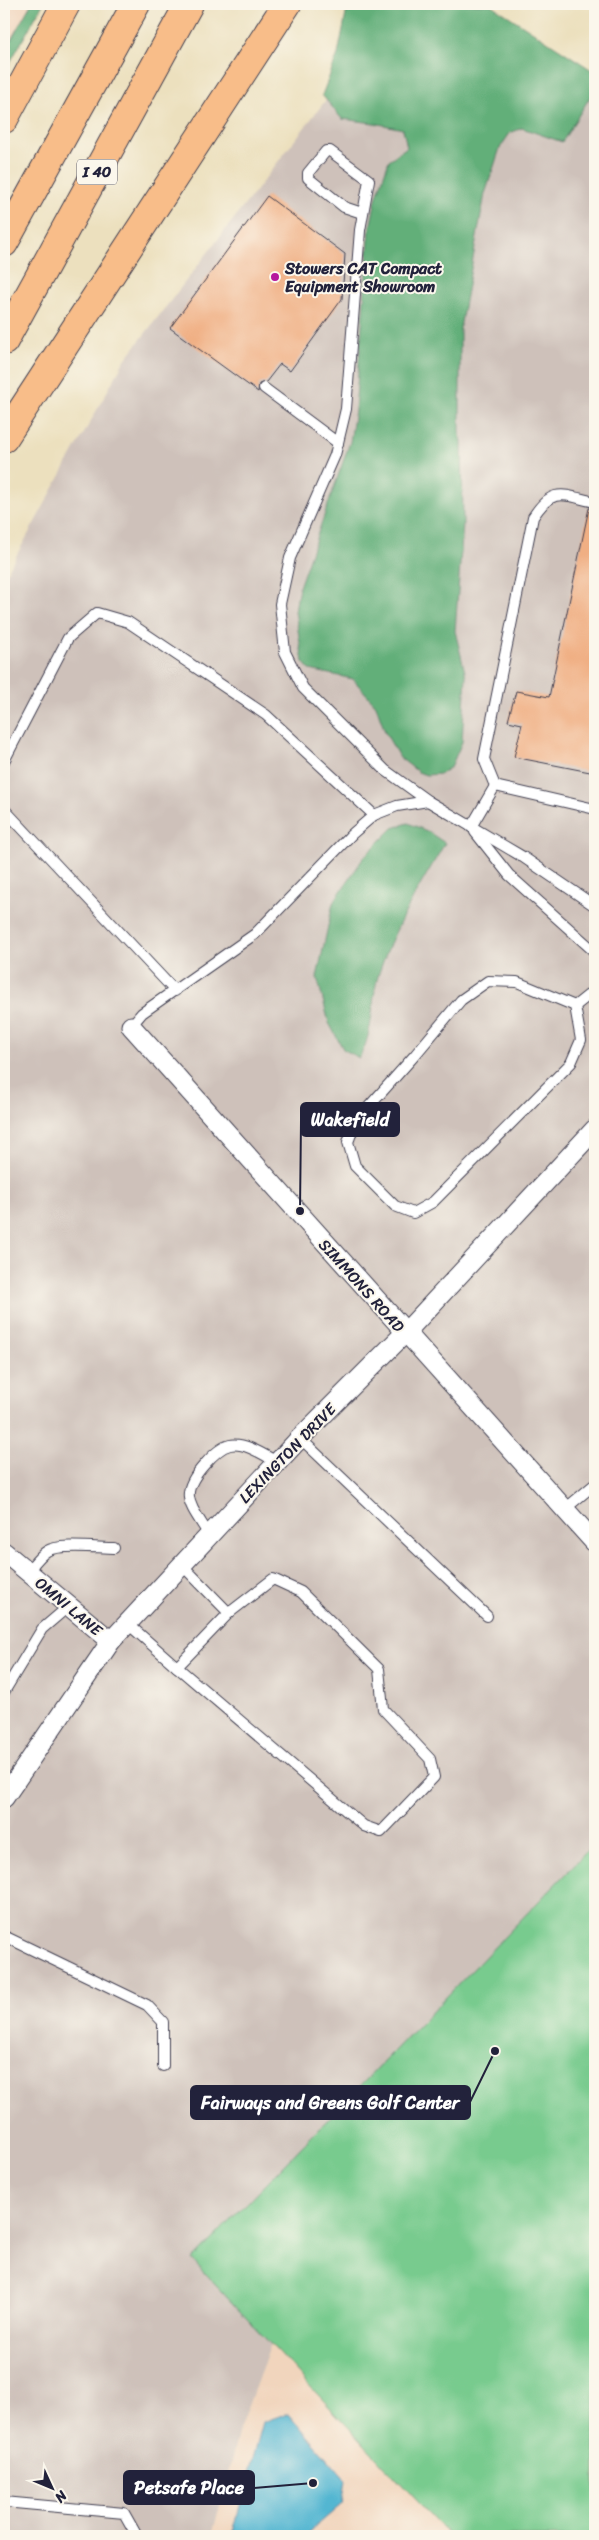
<svg xmlns="http://www.w3.org/2000/svg" width="599" height="2540" font-family="Sriracha,sans-serif">
<style>
.built{fill:#f1d5bd}
.industrial{fill:#cec1ba}
.green{fill:#78cb8e;stroke:#4d7664}
.forest{fill:#62af79;stroke:#42685a}
.water{fill:#52b6d1;stroke:#3a6c86}
.building{fill:#f0af83}
.lines{fill:none;stroke-linecap:round;stroke-linejoin:round}
.lane-casing{stroke:#403e4f;stroke-width:12}
.street-casing{stroke:#403e4f;stroke-width:21}
.highway-casing{stroke:#403e4f;stroke-width:30}
.lane{stroke:#fff;stroke-width:10}
.street{stroke:#fff;stroke-width:19}
.highway{stroke:#f8bd89;stroke-width:28}
.poi-dot{fill:#b5179e;stroke:#fbf7ec;stroke-width:2}
.labels{text-anchor:middle;stroke-width:4;stroke-linejoin:round;paint-order:stroke}
.shield{fill:#fbf7ec;stroke:#636270;stroke-width:1}
.shield-label{font-size:15px;font-weight:bold;fill:#22223b}
.poi-label{font-size:16px;font-weight:bold;fill:#22223b;stroke:#fbf7ec;text-anchor:start}
.street-label{font-size:16px;fill:#22223b;stroke:#fbf7ec}
.leader{fill:none;stroke:#22223b;stroke-width:2}
.callout-dot{fill:#22223b;stroke:#fbf7ec;stroke-width:2}
.callout{fill:#22223b;stroke:#22223b;stroke-width:2}
.callout-label{font-size:18px;text-anchor:middle;font-weight:bold;fill:#fff}
</style>
<rect width="100%" height="100%" fill="#fbf7ec"/>
<filter id="ink" filterUnits="userSpaceOnUse"><feTurbulence type="fractalNoise" baseFrequency=".02" numOctaves="2"/><feDisplacementMap in="SourceGraphic" scale="10" xChannelSelector="R" yChannelSelector="G"/><feConvolveMatrix kernelMatrix="1 2 1 2 8 2 1 2 1" color-interpolation-filters="sRGB"/></filter>
<filter id="wash" filterUnits="userSpaceOnUse"><feTurbulence type="fractalNoise" baseFrequency=".0096" numOctaves="4" result="noise"/><feDisplacementMap in="SourceGraphic" scale="20" xChannelSelector="R" yChannelSelector="G"/><feGaussianBlur stdDeviation="1.12" result="paint"/><feColorMatrix in="noise" values="0 0 0 0 0 0 0 0 0 0 0 0 0 0 0 0 0 1.4 0 .05"/><feComposite in="paint" operator="in"/></filter>
<g filter="url(#wash)">
<rect width="100%" height="100%" fill="#ece0be"/>
<!-- built -->
<g class="built">
<polygon points="4,4 31,4 4,52"/>
<polygon points="271,2344 450,2536 212,2536 239,2430"/>
</g>
<!-- industrial -->
<polygon class="industrial" points="366,48 595,84 595,1843 193,2260 271,2344 239,2430 212,2536 4,2536 4,578 124,361"/>
<!-- green -->
<polygon class="green" points="595,1843 595,2536 450,2536 192,2260"/>
<!-- forest -->
<g class="forest">
<polygon points="31,4 43,4 4,73 4,52"/>
<polygon points="348,4 490,4 595,72 595,94 590,97 562,142 522,128 510,133 500,148 485,194 460,328 460,435 462,441 463,524 455,631 466,676 462,742 451,767 440,774 426,775 418,772 399,757 385,732 376,705 353,679 310,670 303,662 295,611 299,587 350,442 355,410 370,228 376,199 389,160 407,147 403,129 374,123 342,119 322,95 338,54"/>
<path d="M408,823L427,831L445,843C421,885 394,926 379,973C370,1001 375,1031 359,1058L343,1049L329,1023L317,977L333,903L364,857L393,828Z"/>
</g>
<!-- water -->
<polygon class="water" points="288,2413 346,2480 342,2504 305,2536 232,2536 263,2422"/>
<g id="blocks">
<!-- building -->
<g class="building">
<polygon points="267,196 345,254 342,299 290,371 280,364 266,382 259,384 258,392 170,328"/>
<polygon points="589,508 595,509 595,773 514,757 522,724 508,721 516,691 549,697"/>
</g>
</g>
</g>
<g filter="url(#ink)">
<use href="#blocks" fill-opacity="0" stroke="#403e4f" stroke-width="1"/>
<g class="lines">
<defs>
<g id="lane">
<polyline points="362,213 344,207 308,178 308,173 326,151 330,151 369,180 360,230 346,409 335,455 290,558 280,604 285,652 303,688 385,770 428,801 523,857 595,906"/>
<polyline points="264,388 338,443"/>
<polyline points="4,761 68,638 97,613 128,622 266,715 374,815"/>
<path d="M495,786L484,759L533,517C553,486 563,495 595,502"/>
<polyline points="495,786 595,809"/>
<polyline points="4,809 175,991"/>
<polyline points="471,827 495,786"/>
<polyline points="475,832 509,875 595,952"/>
<polygon points="488,981 517,982 575,1006 581,1040 571,1063 433,1202 413,1213 395,1206 355,1166 348,1142 356,1121 415,1055 461,1000"/>
<polyline points="575,1006 595,990"/>
<polyline points="131,1026 142,1013 255,934 352,834 374,815 397,806 428,801"/>
<polyline points="300,1438 487,1616"/>
<polyline points="565,1509 595,1484"/>
<path d="M209,1535C190,1504 177,1495 205,1464C211,1457 221,1447 230,1445C245,1442 264,1455 277,1462"/>
<path d="M28,1571C33,1565 40,1555 47,1551C59,1543 98,1548 114,1548"/>
<polyline points="127,1623 177,1667 229,1613 182,1565"/>
<polyline points="177,1667 364,1826 381,1832 434,1777 430,1759 383,1709 379,1669 301,1592 273,1579 229,1613"/>
<polyline points="4,1692 42,1629 69,1606"/>
<polyline points="4,1936 147,2005 163,2022 163,2066"/>
<polyline points="4,2502 124,2513 137,2536"/>
</g>
<g id="street">
<polyline points="131,1026 595,1543"/>
<polyline points="4,1552 111,1641"/>
<polyline points="4,1798 111,1641 300,1438 405,1333 595,1129"/>
</g>
<g id="highway">
<polyline points="4,119 66,4"/>
<polyline points="4,243 136,4"/>
<polyline points="4,341 189,4"/>
<polyline points="4,438 287,4"/>
</g>
</defs>
<!-- lane casing -->
<use href="#lane" class="lane-casing"/>
<!-- street casing -->
<use href="#street" class="street-casing"/>
<!-- highway casing -->
<use href="#highway" class="highway-casing"/>
<!-- lane -->
<use href="#lane" class="lane"/>
<!-- street -->
<use href="#street" class="street"/>
<!-- highway -->
<use href="#highway" class="highway"/>
</g>
</g>
<!-- markers -->
<circle class="poi-dot" cx="275" cy="277" r="5"/>
<g class="labels">
<!-- shield labels -->
<rect class="shield" x="77" y="159.5" width="40" height="25" rx="4"/>
<g class="shield-label">
<text x="97" y="177">I 40</text>
</g>
<!-- poi labels -->
<g class="poi-label">
<text x="285" y="274">Stowers CAT Compact<tspan x="285" dy="18">Equipment Showroom</tspan></text>
</g>
<!-- street labels -->
<g class="street-label">
<text transform="translate(362 1285) rotate(48)" y="6">SIMMONS ROAD</text>
<text transform="translate(287 1453) rotate(-46)" y="6">LEXINGTON DRIVE</text>
<text transform="translate(69 1606) rotate(40)" y="6">OMNI LANE</text>
</g>
</g>
<!-- callouts -->
<path class="leader" d="M300 1211L301 1120M495 2051L470 2102M313 2483L254 2488"/>
<g class="callout-dot">
<circle cx="300" cy="1211" r="5"/>
<circle cx="495" cy="2051" r="5"/>
<circle cx="313" cy="2483" r="5"/>
</g>
<g class="callout">
<rect x="301" y="1103" width="98" height="33" rx="5"/>
<rect x="191" y="2086" width="279" height="33" rx="5"/>
<rect x="124" y="2471" width="130" height="33" rx="5"/>
</g>
<g class="callout-label">
<text x="350" y="1126">Wakefield</text>
<text x="330" y="2109">Fairways and Greens Golf Center</text>
<text x="189" y="2494">Petsafe Place</text>
</g>
<!-- margin -->
<rect width="599" height="2540" fill="none" stroke="#fbf7ec" stroke-width="20"/>
<!-- north arrow -->
<g transform="translate(52 2488) rotate(134)" stroke="#fbf7ec" stroke-width="4" paint-order="stroke">
<path d="M0-4L9 19L0 12L-9 19Z" fill="#22223b"/>
<text y="-8" font-size="14" font-weight="bold" text-anchor="middle" fill="#22223b">N</text>
</g>
</svg>
